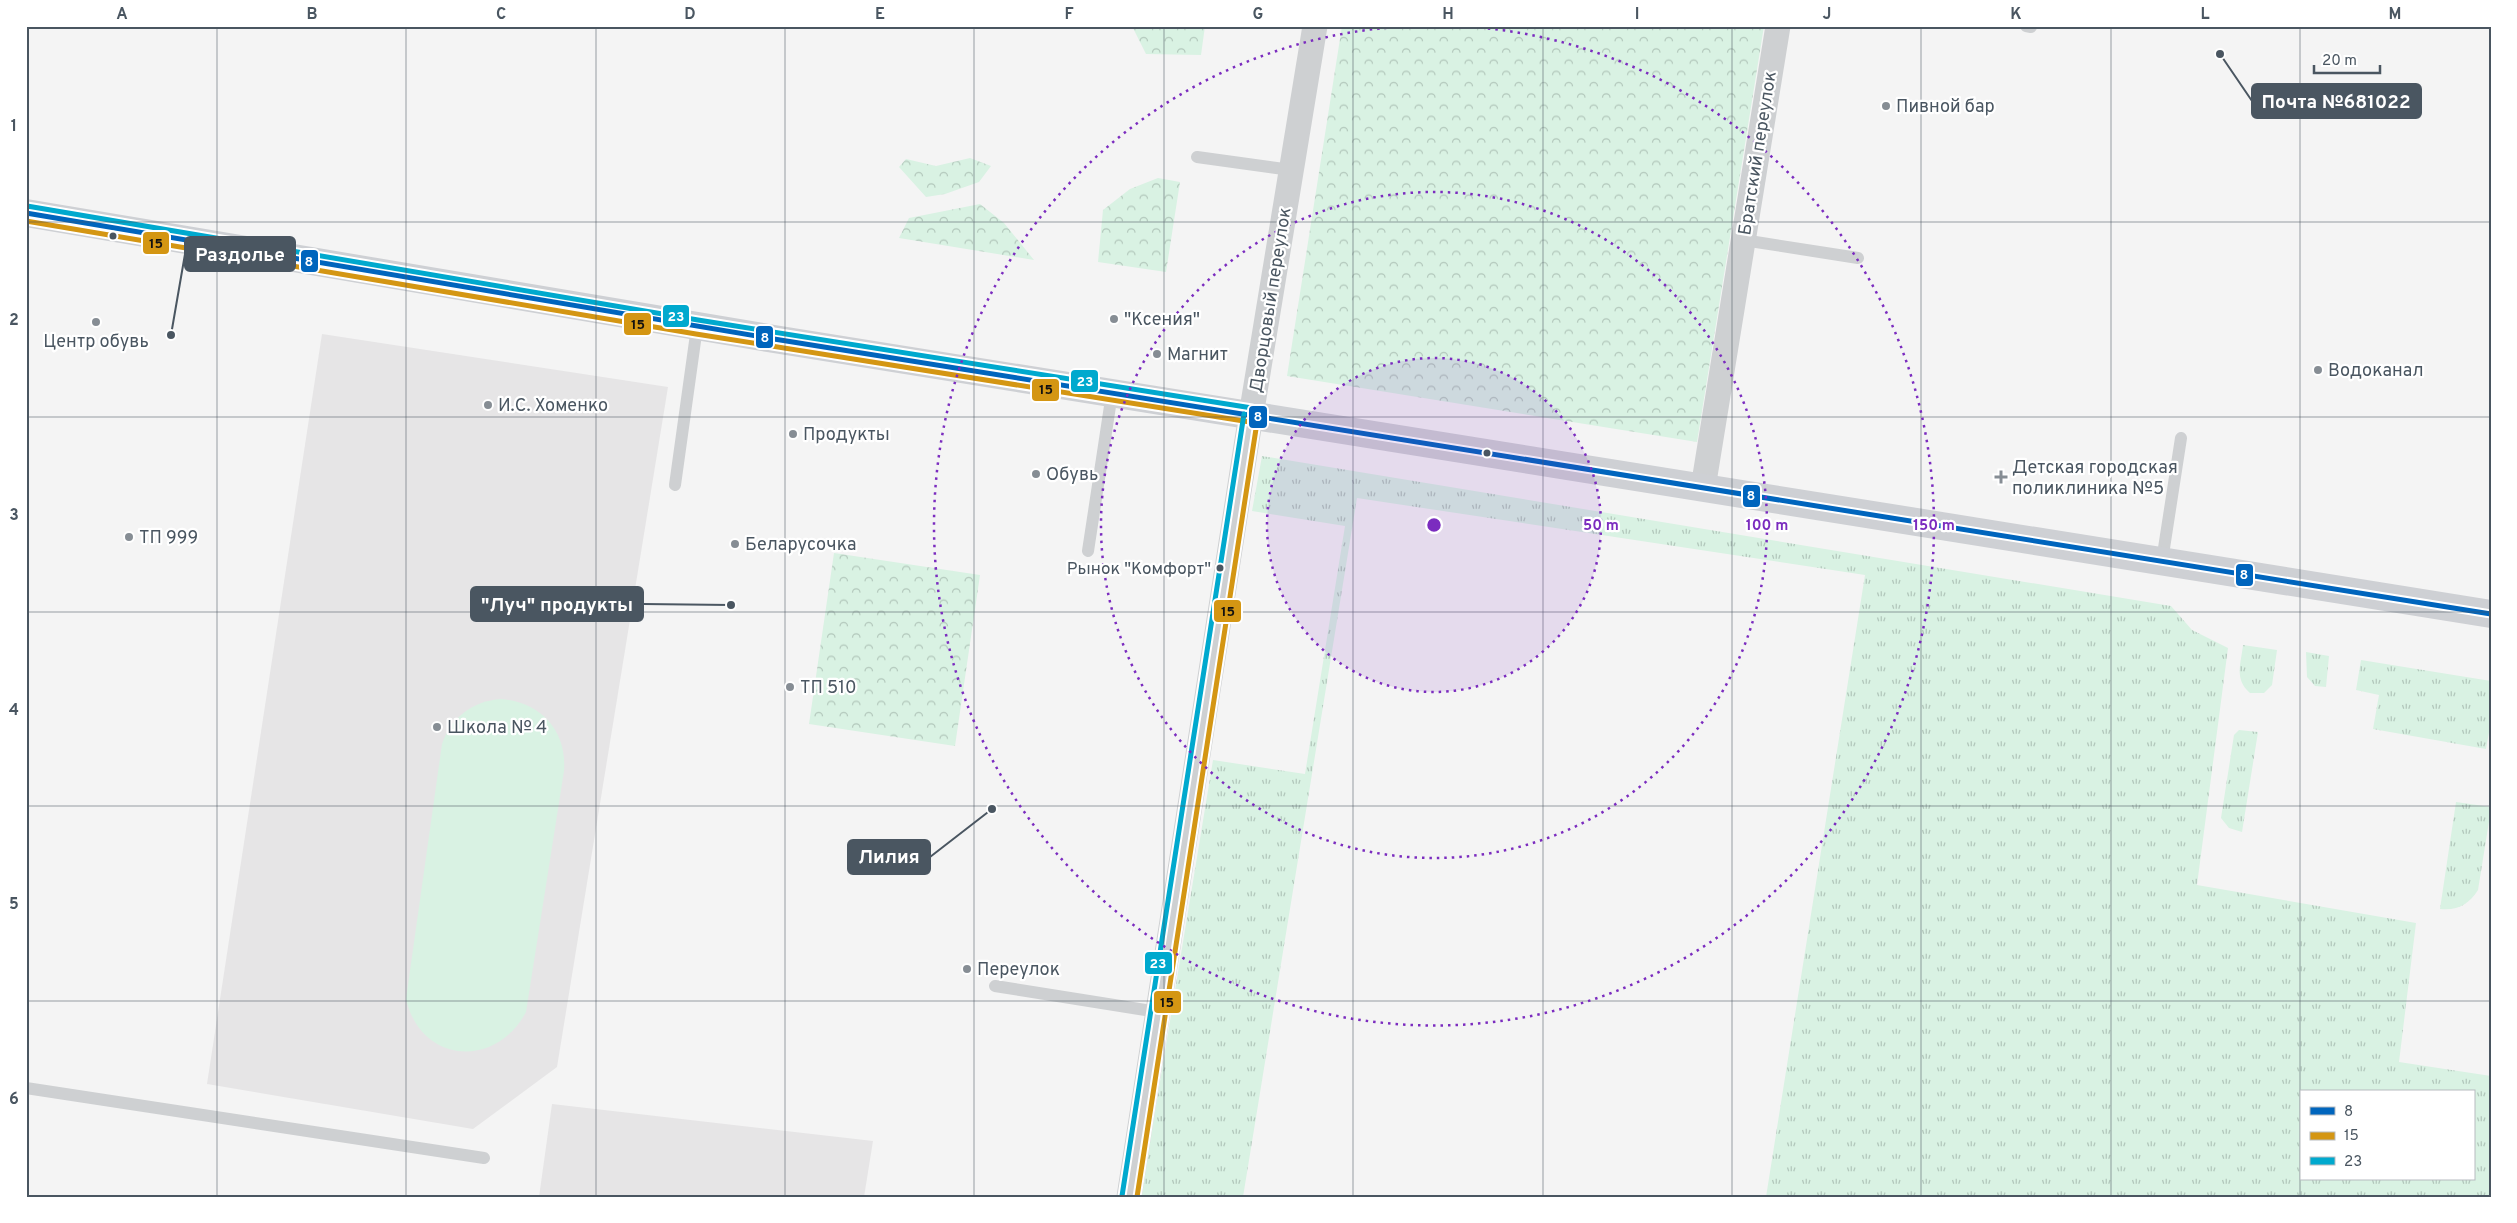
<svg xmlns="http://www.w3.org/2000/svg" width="2517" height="1223" font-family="Overpass,sans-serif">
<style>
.education{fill:#e6e5e6}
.grass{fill:url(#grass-tufts);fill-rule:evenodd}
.forest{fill:url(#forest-crowns)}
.pitch{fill:#d9f2e3}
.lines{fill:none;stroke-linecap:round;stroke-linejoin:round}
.lane{stroke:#ced0d2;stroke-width:12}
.street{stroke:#ced0d2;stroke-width:25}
.secondary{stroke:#ced0d4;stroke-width:28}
.bus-1-casing{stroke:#fff;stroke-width:9}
.bus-2-casing{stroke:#fff;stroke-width:9}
.bus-3-casing{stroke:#fff;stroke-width:9}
.bus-1{stroke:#0065bd;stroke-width:5}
.bus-2{stroke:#d49613;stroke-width:5}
.bus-3{stroke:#00a9ce;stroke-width:5}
.grid{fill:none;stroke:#4a5661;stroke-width:1;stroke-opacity:0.55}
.ring{fill:none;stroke:#7b2cbf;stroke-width:2.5;stroke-dasharray:2.5 5}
.poi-dot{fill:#868d94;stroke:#fff;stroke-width:2}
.bus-dot{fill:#4a5661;stroke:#fff;stroke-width:2}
.labels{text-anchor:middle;stroke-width:4.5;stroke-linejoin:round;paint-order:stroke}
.bus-label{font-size:17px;fill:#4a5661;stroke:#fff;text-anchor:end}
.poi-label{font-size:18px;fill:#4a5661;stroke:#fff;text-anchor:start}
.street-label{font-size:18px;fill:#4a5661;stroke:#fff}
.centre{fill:#7b2cbf;stroke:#fff;stroke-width:2.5}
.ring-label{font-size:15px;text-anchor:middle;font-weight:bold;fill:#7b2cbf;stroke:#fff;stroke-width:4.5;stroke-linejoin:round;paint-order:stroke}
.leader{fill:none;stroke:#4a5661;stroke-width:2}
.callout-dot{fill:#4a5661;stroke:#fff;stroke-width:2}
.callout{fill:#4a5661;stroke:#4a5661;stroke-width:2}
.callout-label{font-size:19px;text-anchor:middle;font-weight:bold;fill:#fff}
.line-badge{stroke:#fff;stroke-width:2}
.badge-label{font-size:14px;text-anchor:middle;font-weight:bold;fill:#fff}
.pale-badge-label{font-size:14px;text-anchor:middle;font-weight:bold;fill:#111}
.neatline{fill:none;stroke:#4a5661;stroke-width:2}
.grid-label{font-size:16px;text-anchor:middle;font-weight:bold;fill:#4a5661}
</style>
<defs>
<pattern id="grass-tufts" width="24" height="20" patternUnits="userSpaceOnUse" patternTransform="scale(1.25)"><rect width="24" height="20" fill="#d9f2e3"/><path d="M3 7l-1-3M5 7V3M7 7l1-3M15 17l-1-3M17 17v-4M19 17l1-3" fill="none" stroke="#b2c7bb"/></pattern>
<pattern id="forest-crowns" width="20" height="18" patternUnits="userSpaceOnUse" patternTransform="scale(1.25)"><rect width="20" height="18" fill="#d9f2e3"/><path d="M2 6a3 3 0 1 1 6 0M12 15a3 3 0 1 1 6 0" fill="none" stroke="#b2c7bb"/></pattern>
</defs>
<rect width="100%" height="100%" fill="#f4f4f4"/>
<!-- education -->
<g class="education">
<polygon points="322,334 668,387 557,1067 473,1129 207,1084"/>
<polygon points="552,1104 873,1141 864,1197 539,1197"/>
</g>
<!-- grass -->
<g class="grass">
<path d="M1262,456L2171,606L2192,630L2228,648L2197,885L2416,923L2399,1062L2491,1076V1197H1766L1865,575L1357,498L1243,1197H1141L1213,760L1305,774L1345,526L1252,511ZM2301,1092H2473V1179H2301Z"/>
<path d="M2243,645L2277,650L2272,685L2264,693H2250C2234,679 2241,664 2243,645Z"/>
<polygon points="2306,652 2329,656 2326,687 2315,686 2307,677"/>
<polygon points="2361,660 2491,681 2491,721 2486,749 2373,729 2379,695 2356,690"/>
<polygon points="2239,730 2258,732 2242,832 2229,828 2221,818 2234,735"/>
<path d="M2456,802L2491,807V809L2478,890C2469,904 2458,911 2440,909Z"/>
</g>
<!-- forest -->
<g class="forest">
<polygon points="1132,26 1205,26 1201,55 1146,54"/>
<polygon points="1342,26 1764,26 1697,442 1287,376"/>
<polygon points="970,158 991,166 979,182 945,194 926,197 899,167 906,159 936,166"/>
<polygon points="1158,178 1180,182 1166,272 1098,262 1103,210 1130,189"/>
<polygon points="980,204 1004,223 1034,260 899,238 909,218"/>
<polygon points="834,553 980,575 955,746 809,724"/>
</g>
<!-- pitch -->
<path class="pitch" d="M501,699C541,702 567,731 564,771L526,1012C496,1069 421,1064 406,999L442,744C451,717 473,701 501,699Z"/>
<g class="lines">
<!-- lane -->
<g class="lane">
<polyline points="2026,26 2031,27"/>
<polyline points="1197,157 1291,170"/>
<polyline points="1743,240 1858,258"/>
<polyline points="675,485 697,327"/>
<polyline points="1088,551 1112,393"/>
<polyline points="2162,561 2181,438"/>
<polyline points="995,986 1158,1012"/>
<polyline points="26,1088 484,1158"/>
</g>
<!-- street -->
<g class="street">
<polyline points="1703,488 1778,26"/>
<polyline points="1129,1197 1247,440 1315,26"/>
</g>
<!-- secondary -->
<polyline class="secondary" points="26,213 774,339 2491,614"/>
<defs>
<polyline id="bus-1" points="26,213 774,339 2491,614"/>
<g id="bus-2">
<polyline points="26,221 696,334 1250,422"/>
<polyline points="1137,1197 1258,416"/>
</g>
<g id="bus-3">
<polyline points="27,206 698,320 1252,408"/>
<polyline points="1122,1196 1244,414"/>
</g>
</defs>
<!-- bus-1 casing -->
<use href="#bus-1" class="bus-1-casing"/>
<!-- bus-2 casing -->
<use href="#bus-2" class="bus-2-casing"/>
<!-- bus-3 casing -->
<use href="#bus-3" class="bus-3-casing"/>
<!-- bus-1 -->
<use href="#bus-1" class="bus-1"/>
<!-- bus-2 -->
<use href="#bus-2" class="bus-2"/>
<!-- bus-3 -->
<use href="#bus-3" class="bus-3"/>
</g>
<!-- grid -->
<path class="grid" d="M217,26V1197M406,26V1197M596,26V1197M785,26V1197M974,26V1197M1164,26V1197M1353,26V1197M1543,26V1197M1732,26V1197M1921,26V1197M2111,26V1197M2300,26V1197M26,222H2491M26,417H2491M26,612H2491M26,806H2491M26,1001H2491"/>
<!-- distance rings -->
<circle cx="1434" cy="525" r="167" fill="#7b2cbf" fill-opacity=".12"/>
<g class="ring">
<circle cx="1434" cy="525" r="167"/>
<circle cx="1434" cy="525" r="333"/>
<path d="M1473 27A500 500 0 1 1 1395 27"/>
</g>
<!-- markers -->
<g class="poi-dot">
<circle cx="1886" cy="106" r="5"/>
<circle cx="1114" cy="319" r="5"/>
<circle cx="96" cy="322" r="5"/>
<circle cx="1157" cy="354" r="5"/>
<circle cx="2318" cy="370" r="5"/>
<circle cx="488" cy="405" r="5"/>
<circle cx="793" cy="434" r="5"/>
<circle cx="1036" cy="474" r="5"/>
<path d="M1998.5 469.5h5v5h5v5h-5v5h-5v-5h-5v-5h5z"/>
<circle cx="129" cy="537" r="5"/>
<circle cx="735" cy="544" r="5"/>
<circle cx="790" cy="687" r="5"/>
<circle cx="437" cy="727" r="5"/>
<circle cx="967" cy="969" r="5"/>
</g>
<g class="bus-dot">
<circle cx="113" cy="236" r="4.5"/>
<circle cx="1487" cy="453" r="4.5"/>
<circle cx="1220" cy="568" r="4.5"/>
</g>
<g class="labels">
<!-- bus labels -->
<g class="bus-label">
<text x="1211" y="574">Рынок "Комфорт"</text>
</g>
<!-- poi labels -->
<g class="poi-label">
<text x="1896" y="112">Пивной бар</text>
<text x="1124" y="325">"Ксения"</text>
<text x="96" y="347" text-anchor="middle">Центр обувь</text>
<text x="1167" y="360">Магнит</text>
<text x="2328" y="376">Водоканал</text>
<text x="498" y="411">И.С. Хоменко</text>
<text x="803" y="440">Продукты</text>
<text x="2012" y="473">Детская городская<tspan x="2012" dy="21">поликлиника №5</tspan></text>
<text x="1046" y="480">Обувь</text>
<text x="139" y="543">ТП 999</text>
<text x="745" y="550">Беларусочка</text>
<text x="800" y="693">ТП 510</text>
<text x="447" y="733">Школа № 4</text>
<text x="977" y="975">Переулок</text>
</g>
<!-- street labels -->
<g class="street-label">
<text transform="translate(1757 153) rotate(-81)" y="6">Братский переулок</text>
<text transform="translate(1270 300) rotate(-81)" y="6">Дворцовый переулок</text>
</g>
</g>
<circle cx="1434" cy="525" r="8" class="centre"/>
<g class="ring-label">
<text x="1601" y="530">50 m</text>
<text x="1767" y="530">100 m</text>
<text x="1934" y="530">150 m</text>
</g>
<!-- callouts -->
<path class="leader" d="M2220 54L2252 101M171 335L185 254M731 605L643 604M992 809L930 857"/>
<g class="callout-dot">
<circle cx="2220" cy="54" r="5"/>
<circle cx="171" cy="335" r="5"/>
<circle cx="731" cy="605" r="5"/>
<circle cx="992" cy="809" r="5"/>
</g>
<g class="callout">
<rect x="2252" y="84" width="169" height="34" rx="5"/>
<rect x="185" y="237" width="110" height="34" rx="5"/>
<rect x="471" y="587" width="172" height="34" rx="5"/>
<rect x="848" y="840" width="82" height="34" rx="5"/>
</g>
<g class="callout-label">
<text x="2336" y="108">Почта №681022</text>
<text x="240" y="261">Раздолье</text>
<text x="557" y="611">"Луч" продукты</text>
<text x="889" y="863">Лилия</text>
</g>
<g class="line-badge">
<rect x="142" y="231" width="28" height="24" rx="5" fill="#d49613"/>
<rect x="300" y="249" width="19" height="24" rx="5" fill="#0065bd"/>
<rect x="662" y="304" width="28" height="24" rx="5" fill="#00a9ce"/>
<rect x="623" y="312" width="29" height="24" rx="5" fill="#d49613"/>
<rect x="755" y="325" width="19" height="24" rx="5" fill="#0065bd"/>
<rect x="1070" y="369" width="29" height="24" rx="5" fill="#00a9ce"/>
<rect x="1031" y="378" width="29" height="24" rx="5" fill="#d49613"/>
<rect x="1248" y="405" width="20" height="24" rx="5" fill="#0065bd"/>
<rect x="1742" y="484" width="19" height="24" rx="5" fill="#0065bd"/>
<rect x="2235" y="563" width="19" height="24" rx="5" fill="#0065bd"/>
<rect x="1213" y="599" width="29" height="24" rx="5" fill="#d49613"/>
<rect x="1144" y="951" width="29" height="24" rx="5" fill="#00a9ce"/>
<rect x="1153" y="990" width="29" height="24" rx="5" fill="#d49613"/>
</g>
<g class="badge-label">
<text x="309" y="266">8</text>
<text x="676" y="321">23</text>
<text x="765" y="342">8</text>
<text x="1085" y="386">23</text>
<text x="1258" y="421">8</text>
<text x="1751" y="500">8</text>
<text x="2244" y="579">8</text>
<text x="1158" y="968">23</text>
</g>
<g class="pale-badge-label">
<text x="156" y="248">15</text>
<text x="638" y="329">15</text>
<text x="1046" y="394">15</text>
<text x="1228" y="616">15</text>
<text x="1167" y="1007">15</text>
</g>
<!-- border -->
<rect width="2517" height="1223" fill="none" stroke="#ffffff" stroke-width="55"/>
<!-- legend -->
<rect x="2300" y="1090" width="175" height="90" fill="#ffffff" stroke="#b7bbc0"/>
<rect x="2310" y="1107" width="25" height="8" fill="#0065bd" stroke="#b7bbc0"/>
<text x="2344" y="1116" font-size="15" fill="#4a5661">8</text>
<rect x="2310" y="1132" width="25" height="8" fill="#d49613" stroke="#b7bbc0"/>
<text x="2344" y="1140" font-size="15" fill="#4a5661">15</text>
<rect x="2310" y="1157" width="25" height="8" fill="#00a9ce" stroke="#b7bbc0"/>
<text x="2344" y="1166" font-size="15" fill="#4a5661">23</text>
<!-- scale -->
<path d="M2314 65v8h66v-8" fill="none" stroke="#4a5661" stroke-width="2.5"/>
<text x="2322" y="65" font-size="15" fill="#4a5661" stroke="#ffffff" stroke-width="4" paint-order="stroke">20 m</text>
<rect x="28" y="28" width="2462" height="1168" class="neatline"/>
<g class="grid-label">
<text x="122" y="19">A</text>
<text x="312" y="19">B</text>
<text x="501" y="19">C</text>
<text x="690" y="19">D</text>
<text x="880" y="19">E</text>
<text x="1069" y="19">F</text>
<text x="1258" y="19">G</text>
<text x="1448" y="19">H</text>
<text x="1637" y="19">I</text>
<text x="1827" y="19">J</text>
<text x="2016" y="19">K</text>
<text x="2205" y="19">L</text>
<text x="2395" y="19">M</text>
<text x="14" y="131">1</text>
<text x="14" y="325">2</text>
<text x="14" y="520">3</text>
<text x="14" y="715">4</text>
<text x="14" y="909">5</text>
<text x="14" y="1104">6</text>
</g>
</svg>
